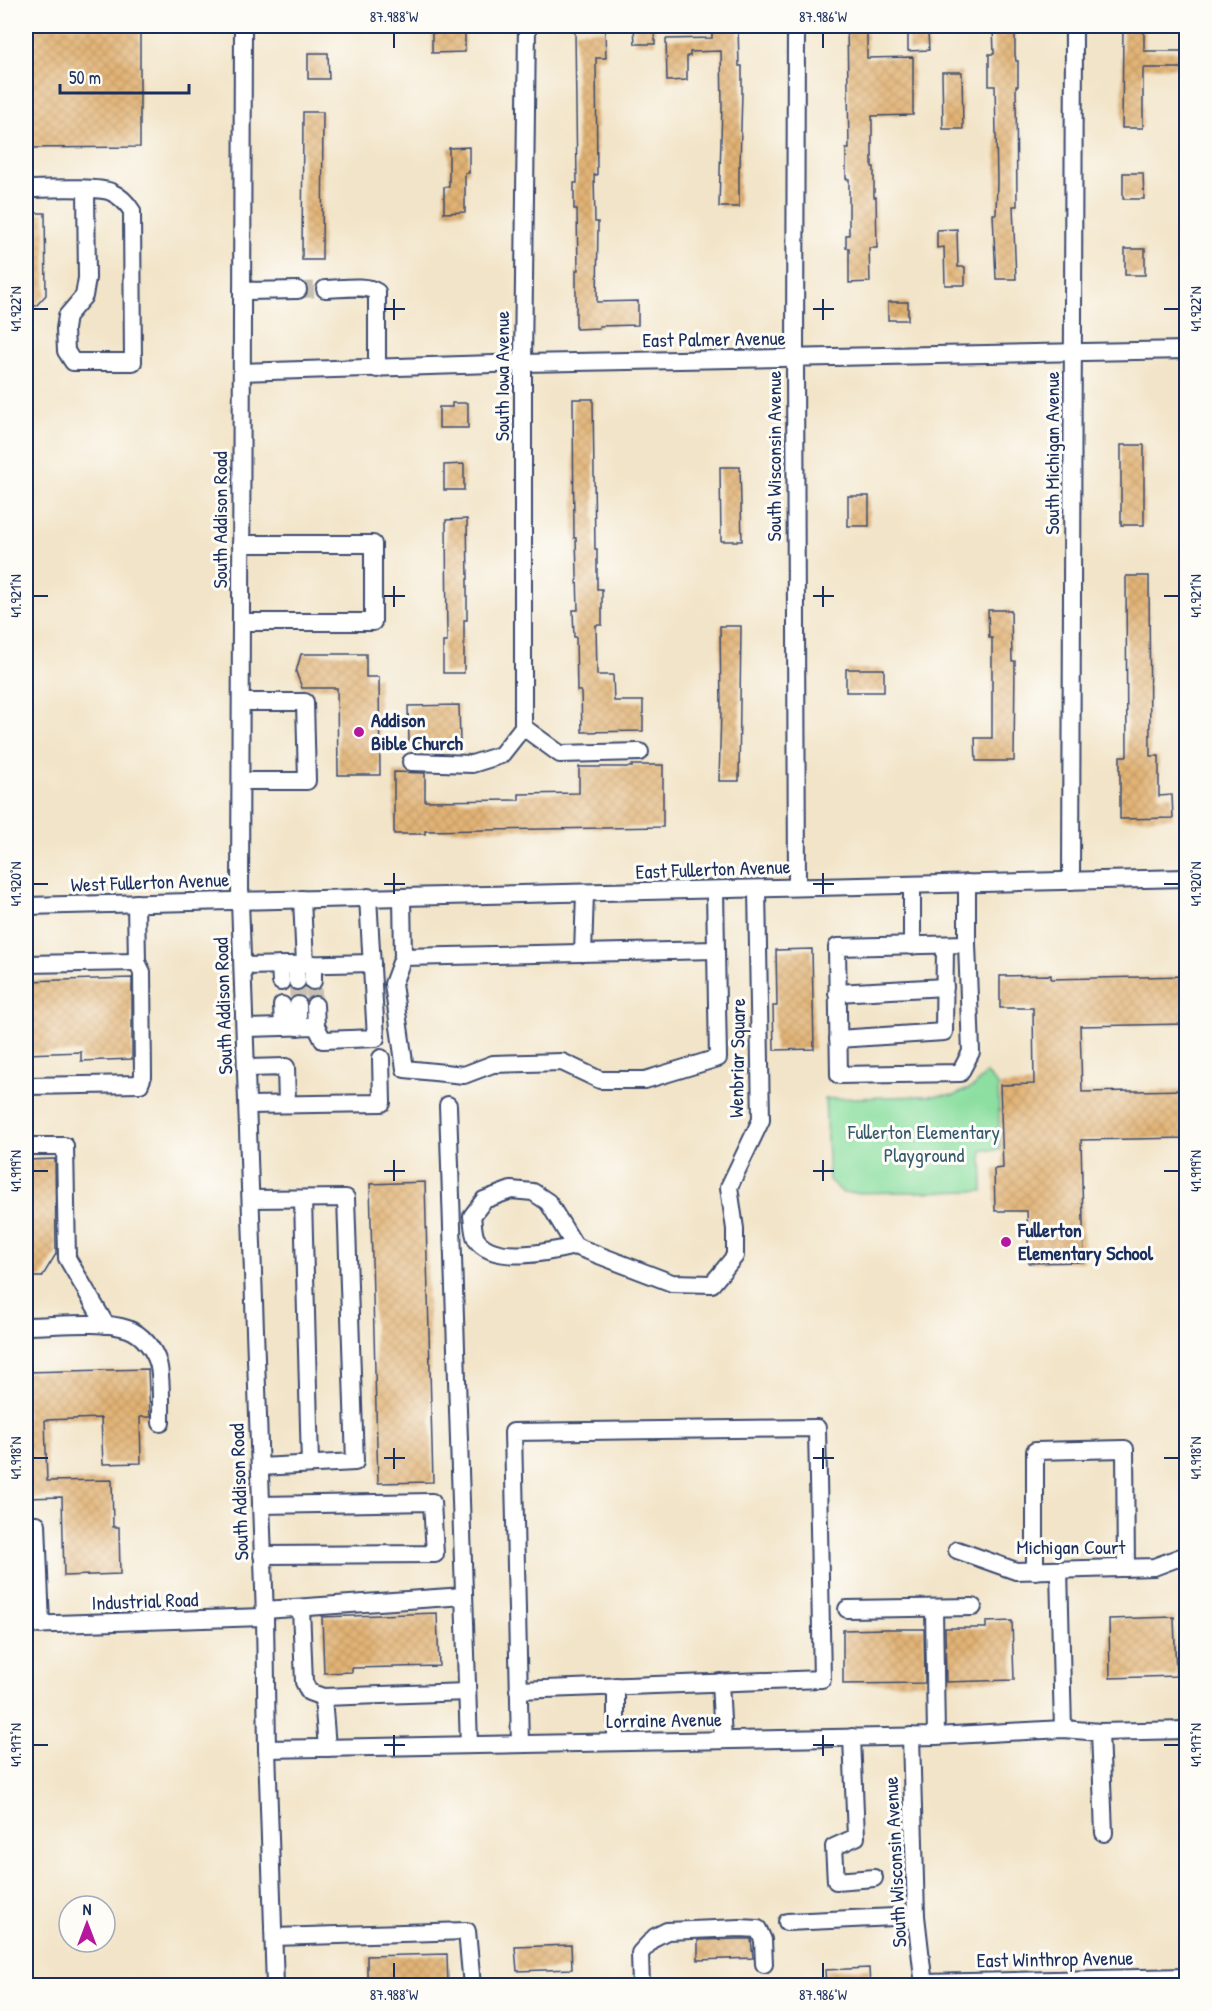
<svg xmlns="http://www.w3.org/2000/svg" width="1212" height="2011" font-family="'Patrick Hand',sans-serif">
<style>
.park{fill:#8cdfa0;stroke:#54877f;stroke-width:1.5}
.building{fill:url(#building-cross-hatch)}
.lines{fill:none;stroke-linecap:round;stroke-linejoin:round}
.minor-tunnel{stroke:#c7c0b3;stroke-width:16;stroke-dasharray:16 8;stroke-linecap:butt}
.minor-casing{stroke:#3b4a6e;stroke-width:20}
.minor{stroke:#fff;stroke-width:16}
.ticks{fill:none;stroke:#1b2f5e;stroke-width:2}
.poi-dot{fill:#b5179e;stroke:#fdfcf7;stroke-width:2}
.labels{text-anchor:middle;stroke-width:6;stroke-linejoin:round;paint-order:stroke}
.street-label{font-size:20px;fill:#1b2f5e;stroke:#fdfcf7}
.poi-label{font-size:20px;font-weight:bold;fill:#1b2f5e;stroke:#fdfcf7;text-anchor:start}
.park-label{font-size:20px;fill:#375b6e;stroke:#fdfcf7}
.neatline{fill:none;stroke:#1b2f5e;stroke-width:2}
.ticks-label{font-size:15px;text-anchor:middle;fill:#1b2f5e}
</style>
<defs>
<pattern id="building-cross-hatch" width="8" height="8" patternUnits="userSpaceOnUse" patternTransform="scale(1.5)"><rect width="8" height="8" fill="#e2b374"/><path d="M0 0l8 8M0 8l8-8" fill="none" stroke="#c19a67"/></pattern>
</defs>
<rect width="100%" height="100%" fill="#fdfcf7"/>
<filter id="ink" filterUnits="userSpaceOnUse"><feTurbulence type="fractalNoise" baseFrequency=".0167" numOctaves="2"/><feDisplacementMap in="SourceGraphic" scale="12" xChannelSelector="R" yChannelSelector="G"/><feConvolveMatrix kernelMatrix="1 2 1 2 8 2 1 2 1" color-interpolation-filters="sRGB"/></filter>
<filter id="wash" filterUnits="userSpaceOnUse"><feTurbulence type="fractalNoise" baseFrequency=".008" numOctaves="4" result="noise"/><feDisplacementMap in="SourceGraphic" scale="24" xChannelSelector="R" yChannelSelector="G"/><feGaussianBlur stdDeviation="1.35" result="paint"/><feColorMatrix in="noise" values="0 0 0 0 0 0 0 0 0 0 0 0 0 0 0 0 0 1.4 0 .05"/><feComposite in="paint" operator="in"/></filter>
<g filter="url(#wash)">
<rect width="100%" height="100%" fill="#f2e4c8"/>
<!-- park -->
<polygon class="park" points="986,1073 998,1085 1000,1150 982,1150 983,1191 843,1193 829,1180 825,1099 955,1095 975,1086"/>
<g id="blocks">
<!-- building -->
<g class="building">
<polygon points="26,26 140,26 140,147 26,148"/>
<polygon points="634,26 655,26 655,44 635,44"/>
<polygon points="712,26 738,26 739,66 742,66 742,92 740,166 739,166 739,207 719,207 722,106 721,51 690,52 690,56 687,56 687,80 667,81 666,39 712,38"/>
<polygon points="847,26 867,26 867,58 913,57 913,115 872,116 872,167 874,167 874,197 876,197 877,248 869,248 870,282 849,283 849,248 846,248 846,235 849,235 849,179 846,179 846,149 849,149"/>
<polygon points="993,26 1015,26 1015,54 1016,61 1018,61 1018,86 1016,86 1017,206 1013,206 1016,279 996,279 993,214 996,214 997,181 995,86 989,86 989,54 994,54"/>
<polygon points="1123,26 1144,26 1144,51 1186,51 1186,68 1143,68 1143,128 1122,128"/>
<polygon points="605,30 606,58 596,58 597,175 594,175 595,222 598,222 597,302 638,301 638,325 599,326 599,328 576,329 576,270 578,270 577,209 574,209 574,183 577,183 575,31"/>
<polygon points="465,32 465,52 432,53 432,33"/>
<polygon points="908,33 928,33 929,50 908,51"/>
<polygon points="308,53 328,53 329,79 308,79"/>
<polygon points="942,72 962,72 963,129 943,129"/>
<polygon points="303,112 323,112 322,260 302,260"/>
<polygon points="469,147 469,173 465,173 465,212 444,213 444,187 449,187 449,148"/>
<polygon points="1123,173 1143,173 1144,199 1123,199"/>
<polygon points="26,213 45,213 46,295 36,306 26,306"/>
<polygon points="957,229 958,267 965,267 965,285 945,285 944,247 937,248 937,230"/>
<rect x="1125" y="249" width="20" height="26"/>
<rect x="888" y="302" width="20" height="18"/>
<polygon points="573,399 593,399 595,549 597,549 597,589 602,589 602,625 596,625 597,675 613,675 614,701 643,701 643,731 582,732 581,691 577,691 576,637 574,637 573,610 578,610 576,538 574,538"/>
<polygon points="452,403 468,403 468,428 439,428 439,407 452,407"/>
<rect x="1121" y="445" width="23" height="80"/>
<polygon points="464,464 464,490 444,490 444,465"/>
<polygon points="720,467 740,467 742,541 721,541"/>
<rect x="848" y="496" width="21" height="30"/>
<polygon points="467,519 468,579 467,579 467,620 464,620 464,673 443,673 443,642 447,642 446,520"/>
<polygon points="1126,576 1149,576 1150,756 1159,756 1159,796 1172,795 1173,818 1120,819 1120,756 1127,756"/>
<polygon points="988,610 1011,610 1012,661 1015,661 1014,761 976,761 975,738 992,738 992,638 989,638"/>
<polygon points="720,626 741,626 739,781 719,781 721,710"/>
<polygon points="301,654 366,654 366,677 379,677 380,775 338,775 337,688 302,688 296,672"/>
<rect x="846" y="669" width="38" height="23"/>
<polygon points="459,705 460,741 409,742 408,706"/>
<polygon points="632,765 663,765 663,827 425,831 425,834 394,834 394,772 425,773 425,801 519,800 519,794 579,793 579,767 632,767"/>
<polygon points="812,949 814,1049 774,1050 773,1006 777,1006 776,950"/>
<polygon points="1051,975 1051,979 1186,976 1186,1024 1080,1026 1082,1092 1186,1090 1186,1138 1081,1140 1084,1262 1029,1263 1027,1211 995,1211 994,1169 1003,1168 1000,1085 1034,1084 1033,1008 1000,1008 1000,976"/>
<polygon points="132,978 132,1059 81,1061 81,1052 26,1054 26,981"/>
<polygon points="55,1159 56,1254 42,1277 26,1277 26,1160"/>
<polygon points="425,1182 433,1482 378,1483 370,1184"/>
<polygon points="148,1369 150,1417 140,1417 141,1463 103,1464 101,1418 45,1420 47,1481 112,1480 113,1527 119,1527 120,1574 64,1576 62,1497 26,1498 26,1372"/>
<polygon points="437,1613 439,1666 352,1668 352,1672 324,1673 322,1617"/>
<polygon points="1174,1617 1176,1676 1110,1678 1109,1619"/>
<polygon points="1012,1621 1014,1680 946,1682 945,1628 986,1628 986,1622"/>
<polygon points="886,1629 924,1629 925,1683 843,1684 843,1630"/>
<polygon points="740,1939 751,1939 753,1958 698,1960 698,1940"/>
<polygon points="571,1945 572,1969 517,1971 515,1947"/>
<polygon points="447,1954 448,1986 367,1986 367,1956"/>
<polygon points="869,1968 870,1986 826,1986 825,1970"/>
</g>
</g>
</g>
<g filter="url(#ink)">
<use href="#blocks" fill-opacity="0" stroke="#3b4a6e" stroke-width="1.5"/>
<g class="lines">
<!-- minor-tunnel -->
<g class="minor-tunnel">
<polyline points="298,290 325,289"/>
<polyline points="297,981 298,1005"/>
<polyline points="313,981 315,1005"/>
</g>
<defs>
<g id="minor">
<polyline points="243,26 240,900 265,1617 267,1749 275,1986"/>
<polyline points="796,26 795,358 797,887"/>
<path d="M26,189C44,189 96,186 111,192C120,196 127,203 132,211L133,362H73L66,351L65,329L67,316L84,296L87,278L86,189"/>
<path d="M325,289C340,289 365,284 377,292V369"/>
<polyline points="242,291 298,290"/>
<polyline points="242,372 523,363 1186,350"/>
<polyline points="241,622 373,622 373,544 241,544"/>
<polyline points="523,727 523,363 527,26"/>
<polyline points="523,727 560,754 640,752"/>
<polyline points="411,762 472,764 501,755 523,727"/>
<polyline points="241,781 307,781 305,702 241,702"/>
<polyline points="1071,881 1074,26"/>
<polyline points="912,885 912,946"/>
<polyline points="402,897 403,957 716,950 715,890"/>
<polyline points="302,899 305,964"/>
<polyline points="26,906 1186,878"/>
<polyline points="967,944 837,947 839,1075 960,1073 971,1052 967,944 967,883"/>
<polyline points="583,953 585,893"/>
<polyline points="403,957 393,984 405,1069 464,1075 493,1064 562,1062 600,1080 645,1080 718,1058 716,950"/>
<polyline points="26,964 137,962"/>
<polyline points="313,964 313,981"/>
<polyline points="280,965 281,982"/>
<polyline points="296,965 297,981"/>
<polyline points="243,966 372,963"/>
<polyline points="837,993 945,987"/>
<polyline points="282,1005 283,1027"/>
<polyline points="298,1005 298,1027"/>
<polyline points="315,1005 316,1026"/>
<polyline points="245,1028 316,1026 323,1040 376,1038 368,897"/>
<polyline points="838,1039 944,1032 945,945"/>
<polyline points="246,1068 286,1067 287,1104"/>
<polyline points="26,1086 140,1084 143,1076 142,972 137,962 136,903"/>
<polyline points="248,1105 382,1103 381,1058"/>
<polyline points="448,1105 469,1745"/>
<polyline points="26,1146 65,1146 67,1258 106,1325"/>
<path d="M511,1190L533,1192L548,1202L575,1246C550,1252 493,1265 476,1239C473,1233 473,1222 472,1216L484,1200Z"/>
<polyline points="251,1199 346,1198 355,1462 260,1467"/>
<polyline points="303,1199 310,1464"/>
<polyline points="575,1246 672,1283 712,1284 735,1256 735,1229 729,1187 761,1120 757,889"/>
<path d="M26,1326C55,1326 101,1320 128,1329C142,1334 154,1349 158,1363C162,1375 161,1409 161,1423"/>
<polyline points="261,1505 432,1502 435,1554 262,1555"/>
<polyline points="26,1524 37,1524 41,1625"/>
<polyline points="957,1550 1016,1571 1154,1567 1186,1555"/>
<polyline points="1059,1570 1063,1729"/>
<polyline points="1035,1571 1035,1451 1125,1449 1126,1568"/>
<polyline points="301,1608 304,1682 309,1692 323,1697 467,1692"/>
<polyline points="847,1609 973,1607"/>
<polyline points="934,1609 936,1736"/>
<polyline points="265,1610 464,1596"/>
<polyline points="26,1625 265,1617"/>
<polyline points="720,1682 723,1740"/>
<polyline points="616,1686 616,1742"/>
<polyline points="518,1690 822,1679 817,1428 513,1432 520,1744"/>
<polyline points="323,1697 327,1748"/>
<polyline points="1100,1732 1104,1833"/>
<polyline points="911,1736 916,1916 924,1986"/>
<polyline points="852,1737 856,1837 834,1847 836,1881 874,1878"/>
<polyline points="267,1749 936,1736 1063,1729 1100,1732 1186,1730"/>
<polyline points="787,1922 916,1916"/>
<polyline points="274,1937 467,1931 472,1986"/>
<polyline points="924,1983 1186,1977"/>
<polyline points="641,1986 640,1953 655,1937 667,1931 740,1928 758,1929 763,1940 764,1964"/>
</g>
</defs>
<!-- minor casing -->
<use href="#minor" class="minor-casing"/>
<!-- minor -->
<use href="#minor" class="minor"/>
</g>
</g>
<!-- ticks -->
<path class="ticks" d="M394,33V48M823,33V48M394,299V320M823,299V320M33,309H48M384,309H405M813,309H834M1164,309H1179M394,586V607M823,586V607M33,596H48M384,596H405M813,596H834M1164,596H1179M394,873V894M823,873V894M33,884H48M384,884H405M813,884H834M1164,884H1179M394,1160V1181M823,1160V1181M33,1171H48M384,1171H405M813,1171H834M1164,1171H1179M394,1448V1469M823,1448V1469M33,1458H48M384,1458H405M813,1458H834M1164,1458H1179M394,1735V1756M823,1735V1756M33,1745H48M384,1745H405M813,1745H834M1164,1745H1179M394,1963V1978M823,1963V1978"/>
<!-- markers -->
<g class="poi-dot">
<circle cx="359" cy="732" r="6"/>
<circle cx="1006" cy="1242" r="6"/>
</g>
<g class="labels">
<!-- street labels -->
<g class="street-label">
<text transform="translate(714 339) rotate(-1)" y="7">East Palmer Avenue</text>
<text transform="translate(502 376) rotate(-90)" y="7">South Iowa Avenue</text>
<text transform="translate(1052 453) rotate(-90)" y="7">South Michigan Avenue</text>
<text transform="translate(774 456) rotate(-90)" y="7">South Wisconsin Avenue</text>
<text transform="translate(220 520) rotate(-90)" y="7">South Addison Road</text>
<text transform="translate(713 869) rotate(-2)" y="7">East Fullerton Avenue</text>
<text transform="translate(150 882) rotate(-2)" y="7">West Fullerton Avenue</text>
<text transform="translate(223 1006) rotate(-92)" y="7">South Addison Road</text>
<text transform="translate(737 1058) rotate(-89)" y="7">Wenbriar Square</text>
<text transform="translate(239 1492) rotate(-92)" y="7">South Addison Road</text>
<text x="1071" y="1554">Michigan Court</text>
<text transform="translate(145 1601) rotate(-2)" y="7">Industrial Road</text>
<text transform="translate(664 1720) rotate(-1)" y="7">Lorraine Avenue</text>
<text transform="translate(895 1862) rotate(-93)" y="7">South Wisconsin Avenue</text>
<text transform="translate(1055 1959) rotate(-1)" y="7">East Winthrop Avenue</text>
</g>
<!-- poi labels -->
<g class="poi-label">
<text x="371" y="727">Addison<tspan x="371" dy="23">Bible Church</tspan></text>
<text x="1018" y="1237">Fullerton<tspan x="1018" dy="23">Elementary School</tspan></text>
</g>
<!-- park labels -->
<g class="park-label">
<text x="924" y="1139">Fullerton Elementary<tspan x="924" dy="23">Playground</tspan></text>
</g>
</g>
<!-- margin -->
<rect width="1212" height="2011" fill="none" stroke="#fdfcf7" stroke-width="66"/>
<!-- north arrow -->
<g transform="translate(87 1924)"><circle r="28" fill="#fdfcf7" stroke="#a3aaba" stroke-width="1.5"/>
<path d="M0-4.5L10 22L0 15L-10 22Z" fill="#b5179e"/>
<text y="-9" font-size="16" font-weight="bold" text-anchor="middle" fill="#1b2f5e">N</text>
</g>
<!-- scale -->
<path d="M60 84v9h129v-9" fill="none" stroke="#1b2f5e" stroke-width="3"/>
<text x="69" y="84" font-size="18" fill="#1b2f5e" stroke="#fdfcf7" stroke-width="4.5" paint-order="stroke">50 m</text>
<rect x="33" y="33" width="1146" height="1945" class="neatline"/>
<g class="ticks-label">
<text x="394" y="22">87.988°W</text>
<text x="823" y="22">87.986°W</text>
<text transform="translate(16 309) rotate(-90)" y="5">41.922°N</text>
<text transform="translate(1196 309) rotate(-90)" y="5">41.922°N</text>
<text transform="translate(16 596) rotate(-90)" y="5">41.921°N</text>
<text transform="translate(1196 596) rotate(-90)" y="5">41.921°N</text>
<text transform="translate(16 884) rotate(-90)" y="5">41.920°N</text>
<text transform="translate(1196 884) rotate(-90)" y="5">41.920°N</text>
<text transform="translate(16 1171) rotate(-90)" y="5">41.919°N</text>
<text transform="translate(1196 1171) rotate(-90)" y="5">41.919°N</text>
<text transform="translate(16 1458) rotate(-90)" y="5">41.918°N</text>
<text transform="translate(1196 1458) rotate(-90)" y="5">41.918°N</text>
<text transform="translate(16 1745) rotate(-90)" y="5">41.917°N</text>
<text transform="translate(1196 1745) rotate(-90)" y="5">41.917°N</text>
<text x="394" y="2000">87.988°W</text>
<text x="823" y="2000">87.986°W</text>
</g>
</svg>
